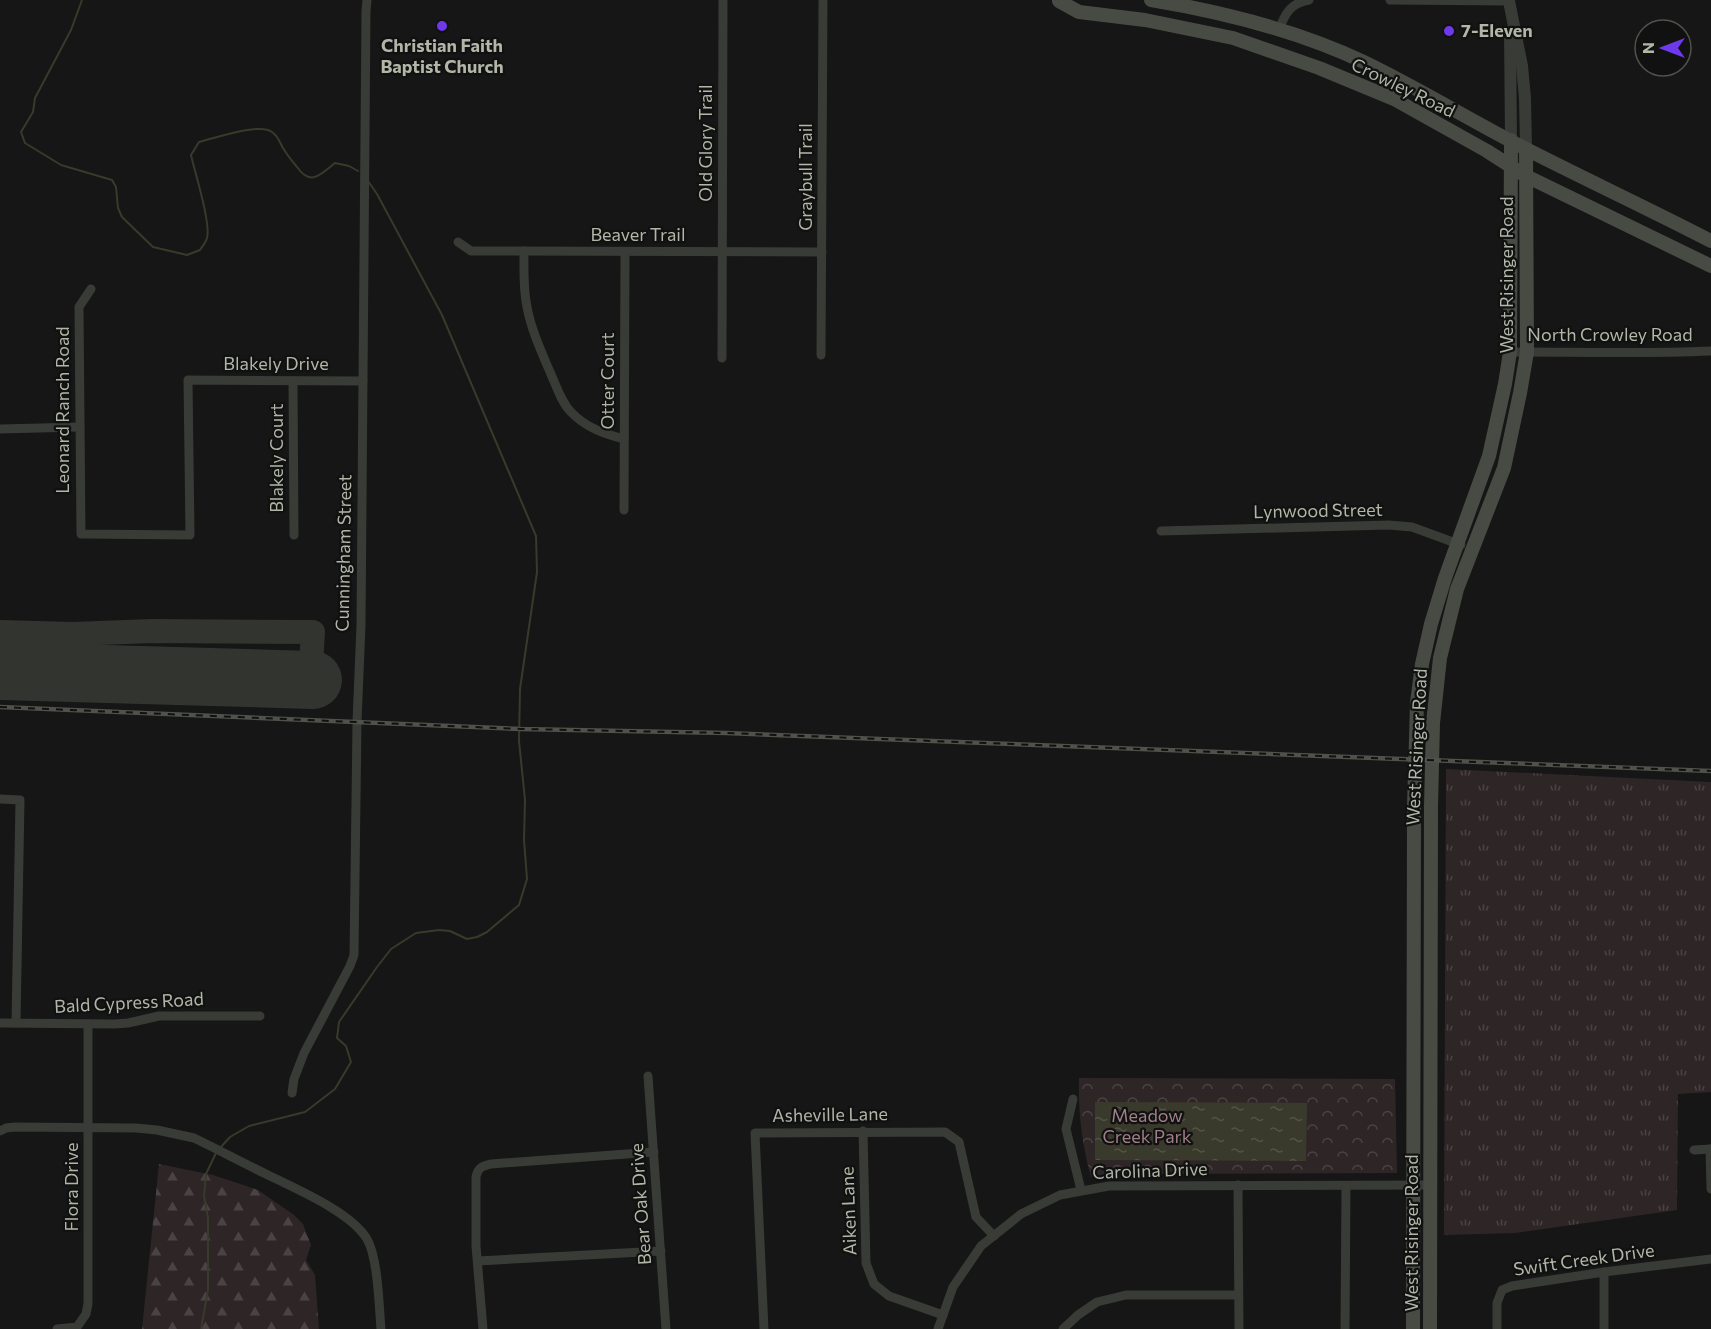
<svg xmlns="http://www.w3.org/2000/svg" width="1711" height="1329" font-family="Commissioner,sans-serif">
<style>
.grass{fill:url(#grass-tufts)}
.forest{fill:url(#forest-firs)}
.park{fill:url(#park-crowns)}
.water{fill:url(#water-ripples)}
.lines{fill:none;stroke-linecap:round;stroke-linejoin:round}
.stream{stroke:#393a2b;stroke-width:2}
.taxiway{stroke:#323430;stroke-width:24}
.runway{stroke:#323430;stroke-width:58}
.minor{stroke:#393b36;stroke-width:9}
.tertiary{stroke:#393b36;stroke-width:12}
.secondary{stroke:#484b44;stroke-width:14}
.rail-casing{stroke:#4f524b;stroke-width:4.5}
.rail{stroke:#101110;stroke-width:2;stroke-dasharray:7;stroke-linecap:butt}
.poi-dot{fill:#6e38eb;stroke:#101110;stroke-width:2}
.labels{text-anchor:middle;stroke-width:4.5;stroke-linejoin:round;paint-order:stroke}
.poi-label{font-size:18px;font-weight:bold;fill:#b1b6a7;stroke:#101110;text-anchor:start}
.street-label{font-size:18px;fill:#b1b6a7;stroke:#101110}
.park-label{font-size:18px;fill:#a07f89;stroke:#101110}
</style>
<defs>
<pattern id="grass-tufts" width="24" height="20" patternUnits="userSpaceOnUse" patternTransform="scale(1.5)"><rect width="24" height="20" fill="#2e2527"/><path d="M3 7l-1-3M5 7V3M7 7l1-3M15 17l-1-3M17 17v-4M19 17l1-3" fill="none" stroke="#4a4244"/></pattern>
<pattern id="forest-firs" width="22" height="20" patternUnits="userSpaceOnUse" patternTransform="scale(1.5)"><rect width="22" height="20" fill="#2e2527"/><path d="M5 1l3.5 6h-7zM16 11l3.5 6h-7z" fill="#4a4244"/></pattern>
<pattern id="park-crowns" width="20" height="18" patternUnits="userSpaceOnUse" patternTransform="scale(1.5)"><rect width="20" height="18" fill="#2e2527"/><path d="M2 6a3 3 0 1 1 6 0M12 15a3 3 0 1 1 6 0" fill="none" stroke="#4a4244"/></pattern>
<pattern id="water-ripples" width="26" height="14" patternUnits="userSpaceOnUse" patternTransform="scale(1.5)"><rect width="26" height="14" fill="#393a2b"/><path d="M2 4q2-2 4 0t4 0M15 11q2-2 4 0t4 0" fill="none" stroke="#535447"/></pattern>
</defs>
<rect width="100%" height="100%" fill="#151615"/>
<!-- grass -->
<polygon class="grass" points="1446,769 1711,782 1711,1092 1678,1094 1677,1210 1515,1233 1444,1235"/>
<!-- forest -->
<polygon class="forest" points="159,1164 213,1175 258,1190 294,1215 303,1224 311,1245 306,1260 315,1275 319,1329 142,1329"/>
<!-- park -->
<path class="park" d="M1079,1078L1395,1079L1397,1173L1118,1174L1091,1177C1082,1144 1078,1112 1079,1078Z"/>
<!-- water -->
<polygon class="water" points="1095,1102 1307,1103 1306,1161 1095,1160"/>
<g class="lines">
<!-- stream -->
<g class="stream">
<path d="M82,0L71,30L35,98L33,112L21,132L25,143L61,165L112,180L116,187L118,208L122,217L153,247L187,255L200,250C202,247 206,242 207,238C211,223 195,173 191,155L199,142C215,138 252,125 268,130C277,133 279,141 283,148C287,155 292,161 297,167C311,187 321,174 335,163L349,166L358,171"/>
<polyline points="220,1148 230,1137 249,1126 305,1112 335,1089 351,1062 346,1046 337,1038 339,1022 377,967 391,949 416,933 439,930 450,931 467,939 477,937 487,932 519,905 527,879 524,840 525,800 519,741 520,689 537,572 536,536 442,315 377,194 368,181"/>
<polyline points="201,1329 208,1290 208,1218 204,1196 206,1174 216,1153"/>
</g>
<!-- taxiway -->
<polyline class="taxiway" points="0,632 73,634 152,631 313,632 310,680"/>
<!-- runway -->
<polyline class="runway" points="0,671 313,680"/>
<!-- minor -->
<g class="minor">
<polyline points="1390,0 1509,1"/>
<path d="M1279,30C1285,13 1291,3 1309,0"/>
<polyline points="458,242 471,251 822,252"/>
<path d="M524,251C524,270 523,288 527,307C531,329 541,351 550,372C556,385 561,402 571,412C586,428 605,434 624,439"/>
<polyline points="91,289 79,307 81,534 190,535 188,380 363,381"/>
<path d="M1510,352C1577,352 1644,354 1711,351"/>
<polyline points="821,355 823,0"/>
<polyline points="722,358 723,0"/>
<polyline points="293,381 294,535"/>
<polyline points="0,429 80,427"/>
<polyline points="624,510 625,252"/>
<polyline points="1161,531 1389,525 1412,527 1461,545"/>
<polyline points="0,799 20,800 16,1023"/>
<polyline points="0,1023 115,1024 128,1023 159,1016 260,1016"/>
<polyline points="648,1076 666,1329"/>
<polyline points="292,1093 294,1079 304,1053 350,966 354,955 357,722 361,625 366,11 367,0"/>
<polyline points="1073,1099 1066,1129 1081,1190"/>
<path d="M0,1131L6,1128L15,1127L136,1128L157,1130L194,1138C219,1150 243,1163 268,1175C296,1189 351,1212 367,1239C378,1258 379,1306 381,1329"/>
<polyline points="863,1131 866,1263 874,1284 889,1296 943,1315"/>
<polyline points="1710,1149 1711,1189"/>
<polyline points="1694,1150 1711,1149"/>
<polyline points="1238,1185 1239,1329"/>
<polyline points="478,1261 661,1251"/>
<polyline points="57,1329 77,1327 86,1314 88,1304 88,1024"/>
<path d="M483,1329L476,1246V1177C478,1167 483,1166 491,1164L654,1152"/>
<polyline points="764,1329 755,1133 945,1132 959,1142 976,1217 994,1236"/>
<polyline points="938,1329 953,1287 981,1246 1021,1214 1060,1195 1109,1186 1429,1185"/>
<polyline points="1063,1329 1078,1315 1097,1302 1126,1295 1238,1295"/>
<polyline points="1345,1329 1346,1186"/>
<polyline points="1497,1329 1497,1303 1502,1290 1512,1286 1604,1272 1711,1259"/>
<polyline points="1604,1329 1604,1272"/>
</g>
<!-- tertiary -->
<g class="tertiary">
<polyline points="1509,1 1522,66 1525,98 1526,149"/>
<polyline points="1510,31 1511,140"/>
</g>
<!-- secondary -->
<g class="secondary">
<path d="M1151,0C1224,12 1298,31 1364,62C1420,89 1473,122 1528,150C1589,181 1651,210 1711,241"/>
<polyline points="1059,1 1079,12 1145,20 1233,38 1319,68 1394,99 1487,151 1526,176 1711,266"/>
<polyline points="1413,1329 1414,807 1417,703 1422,664 1431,624 1445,578 1489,456 1505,384 1510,352 1511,140"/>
<polyline points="1430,1329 1431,807 1433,723 1440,658 1457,589 1504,468 1520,393 1527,352 1526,149"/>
</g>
<defs>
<polyline id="rail" points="0,707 521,729 726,733 1711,771"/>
</defs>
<!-- rail casing -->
<use href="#rail" class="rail-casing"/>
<!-- rail -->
<use href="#rail" class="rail"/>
</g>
<!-- markers -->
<g class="poi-dot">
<circle cx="442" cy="26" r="6"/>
<circle cx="1449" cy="31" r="6"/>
</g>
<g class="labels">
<!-- poi labels -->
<g class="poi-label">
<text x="1461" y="37">7-Eleven</text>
<text x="442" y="52" text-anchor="middle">Christian Faith<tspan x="442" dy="21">Baptist Church</tspan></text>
</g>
<!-- street labels -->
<g class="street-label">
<text transform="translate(1403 88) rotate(26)" y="6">Crowley Road</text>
<text transform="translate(706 143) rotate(-90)" y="6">Old Glory Trail</text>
<text transform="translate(806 177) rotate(-90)" y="6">Graybull Trail</text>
<text x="638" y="241">Beaver Trail</text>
<text transform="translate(1507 275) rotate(-90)" y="6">West Risinger Road</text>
<text x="1610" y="341">North Crowley Road</text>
<text x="276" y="370">Blakely Drive</text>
<text transform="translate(608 381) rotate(-90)" y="6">Otter Court</text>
<text transform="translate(63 410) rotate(-90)" y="6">Leonard Ranch Road</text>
<text transform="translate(277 458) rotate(-90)" y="6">Blakely Court</text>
<text transform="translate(1318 511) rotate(-1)" y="6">Lynwood Street</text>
<text transform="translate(344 553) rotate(-89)" y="6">Cunningham Street</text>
<text transform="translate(1417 747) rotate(-87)" y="6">West Risinger Road</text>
<text transform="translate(129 1003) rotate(-3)" y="6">Bald Cypress Road</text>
<text transform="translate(830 1115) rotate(-1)" y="6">Asheville Lane</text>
<text transform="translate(1150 1171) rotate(-2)" y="6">Carolina Drive</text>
<text transform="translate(72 1187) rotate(-90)" y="6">Flora Drive</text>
<text transform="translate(641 1204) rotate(-94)" y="6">Bear Oak Drive</text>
<text transform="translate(849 1211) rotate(-92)" y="6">Aiken Lane</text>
<text transform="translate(1412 1233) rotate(-90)" y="6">West Risinger Road</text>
<text transform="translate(1584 1260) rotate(-8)" y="6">Swift Creek Drive</text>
</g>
<!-- park labels -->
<g class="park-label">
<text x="1147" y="1122">Meadow<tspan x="1147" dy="21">Creek Park</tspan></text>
</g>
</g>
<!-- north arrow -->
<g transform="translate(1663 48) rotate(270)"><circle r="28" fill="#101110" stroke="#50534c" stroke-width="1.5"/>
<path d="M0-4.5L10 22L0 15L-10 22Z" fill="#6e38eb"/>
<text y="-9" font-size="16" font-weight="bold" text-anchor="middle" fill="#b1b6a7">N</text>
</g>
</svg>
